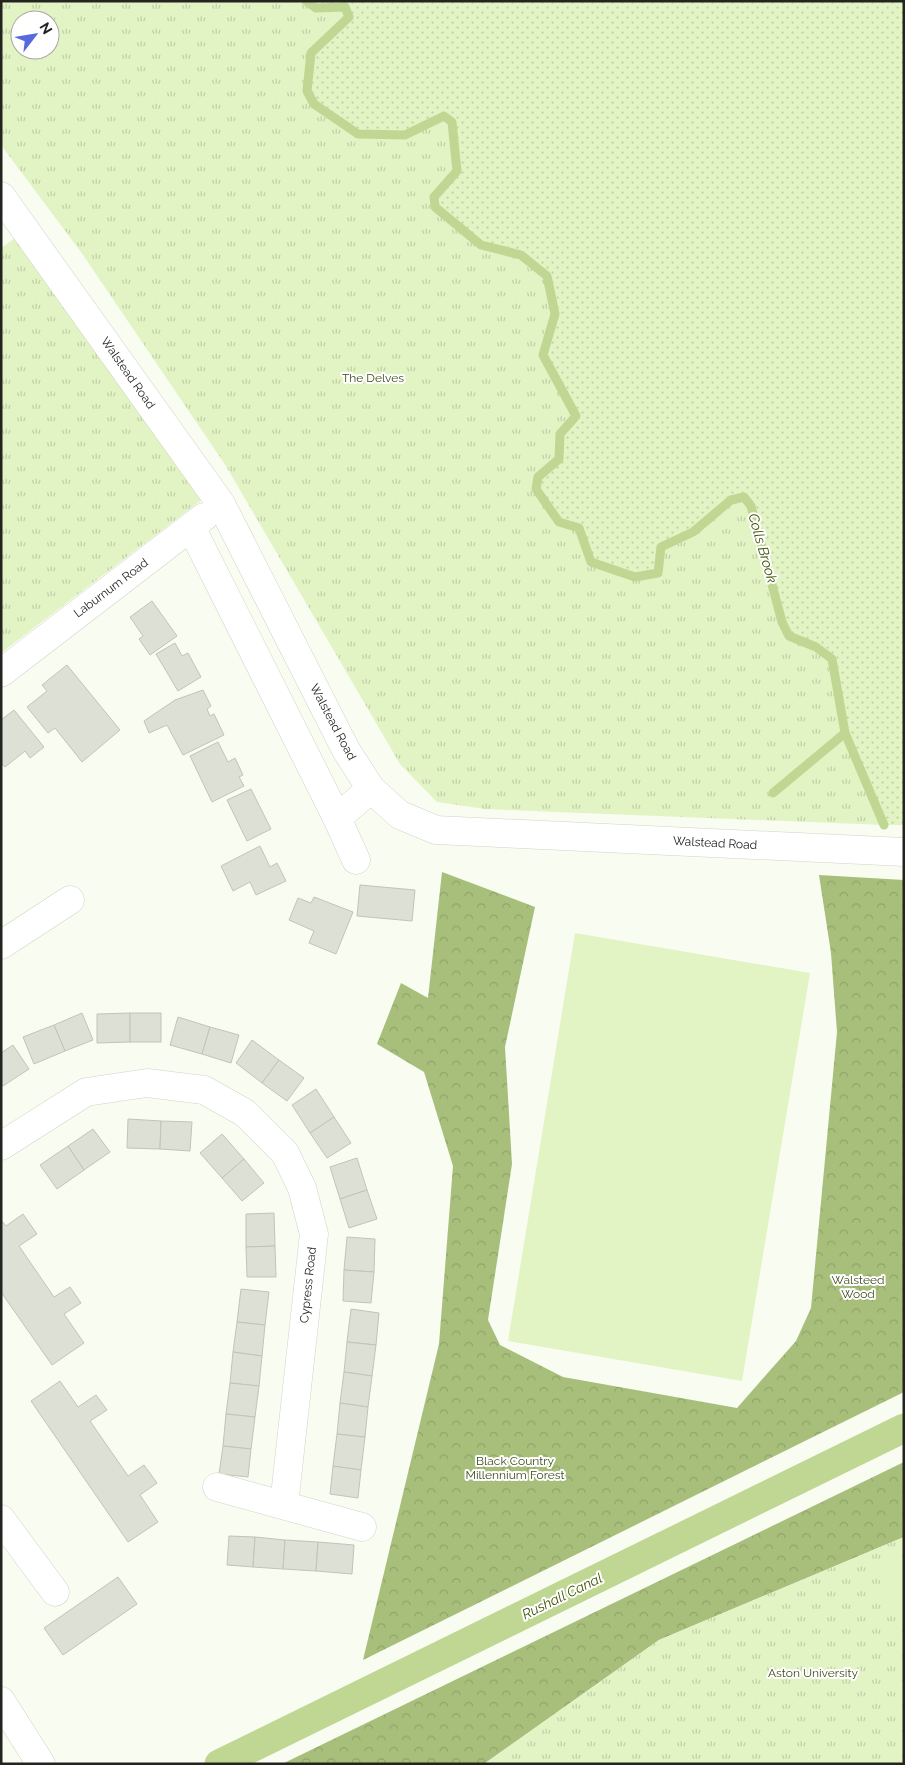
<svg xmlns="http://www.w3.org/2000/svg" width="905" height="1765" font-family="Raleway,sans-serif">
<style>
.grass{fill:url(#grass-dots)}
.forest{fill:url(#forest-crowns)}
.park{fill:url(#park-tufts);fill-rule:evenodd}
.pitch{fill:#e2f3c4}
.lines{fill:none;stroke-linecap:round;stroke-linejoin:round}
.stream{stroke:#c0d793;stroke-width:9}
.canal{stroke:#c0d793;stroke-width:29}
.building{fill:#dce0d5;stroke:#c0c4b9}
.minor-casing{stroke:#d0d4c9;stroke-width:29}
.minor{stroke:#fff;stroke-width:28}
.labels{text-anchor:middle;stroke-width:4;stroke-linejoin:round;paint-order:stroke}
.street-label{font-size:12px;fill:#232420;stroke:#fff}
.park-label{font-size:12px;fill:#3d4b1a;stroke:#fff}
.water-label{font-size:14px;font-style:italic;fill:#425507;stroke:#fff}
</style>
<defs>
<pattern id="grass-dots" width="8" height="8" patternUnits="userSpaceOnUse" patternTransform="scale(1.25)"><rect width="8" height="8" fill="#e2f3c4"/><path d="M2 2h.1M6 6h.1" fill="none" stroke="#c2d0a8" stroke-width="1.8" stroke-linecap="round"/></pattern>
<pattern id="forest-crowns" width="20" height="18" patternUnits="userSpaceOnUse" patternTransform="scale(1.25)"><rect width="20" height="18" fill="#a8bf7b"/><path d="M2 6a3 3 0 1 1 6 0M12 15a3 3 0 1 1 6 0" fill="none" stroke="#90a46a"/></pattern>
<pattern id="park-tufts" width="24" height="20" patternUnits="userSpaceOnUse" patternTransform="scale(1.25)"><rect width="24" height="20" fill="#e2f3c4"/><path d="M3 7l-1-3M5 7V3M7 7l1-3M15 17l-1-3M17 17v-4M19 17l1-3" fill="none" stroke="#c2d0a8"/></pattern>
</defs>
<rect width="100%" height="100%" fill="#f8fcf1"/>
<!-- grass -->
<polygon class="grass" points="306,1 904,1 904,825 884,825 845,733 832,659 816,647 789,636 731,500 693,532 662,547 658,573 635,577 591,562 579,528 559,522 536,489 538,477 558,459 560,434 576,416 543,355 555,314 521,255 481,245 435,207 434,197 457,171 444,116 405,135 358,134 314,104 307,91 311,53 349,17 330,7 316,8"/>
<!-- forest -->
<g class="forest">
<polygon points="442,872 535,907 505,1047 512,1164 488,1320 500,1345 563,1377 737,1408 796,1341 811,1308 837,1032 831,953 819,875 904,880 904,1392 363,1660 439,1344 453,1166 424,1072 377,1044 401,983 428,998"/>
<polygon points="904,1462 904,1537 659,1640 484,1764 282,1764"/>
</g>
<!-- park -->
<g class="park">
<path d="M1,1H306L316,8L345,7L349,17L311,53L307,91L314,104L358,134L405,135L444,116L452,122L457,171L434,197L435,207L481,245L521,255L547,276L555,314L543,355L576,416L560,434L559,459L538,477L536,489L559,522L579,528L591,562L635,577L658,573L661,547L693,533L731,500L744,497L751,506L782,622L789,636L816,647L832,659L845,733L884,825L485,809L437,802L400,764L226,466L81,252L1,145ZM20,20H50V50H20Z"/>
<polygon points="21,234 204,498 1,653 1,248"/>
<polygon points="904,1537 904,1764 484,1764 659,1640"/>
</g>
<!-- pitch -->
<g class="pitch">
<polygon points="575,933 810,973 742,1381 508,1341"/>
<polygon points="904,1557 904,1632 875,1570"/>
</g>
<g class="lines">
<!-- stream -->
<g class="stream">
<polyline points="306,1 316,8 345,7 349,17 311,53 307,91 314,104 358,134 405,135 444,116 452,122 457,171 434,197 435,207 481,245 521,255 547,276 555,314 543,355 576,416 560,434 559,459 538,477 536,489 559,522 579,528 591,562 635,577 658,573 661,547 693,532 731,500 744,497 751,506 782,622 789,636 816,647 832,659 845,733 884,825"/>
<polyline points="773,793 845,733"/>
</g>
<!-- canal -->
<polyline class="canal" points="219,1764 904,1428"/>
</g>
<!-- building -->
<g class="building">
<polygon points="152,601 177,636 150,655 139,639 143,636 130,617"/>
<polygon points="175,643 182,656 188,653 201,677 178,691 156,654"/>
<polygon points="67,665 120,730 82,762 55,728 48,733 27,707 47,691 42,685"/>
<polygon points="203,690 211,706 207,709 210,716 214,714 224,735 183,755 167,725 149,733 144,721 175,700"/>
<polygon points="14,710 44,747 30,758 25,751 5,767 1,763 1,720"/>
<polygon points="218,742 228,762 235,758 243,775 239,777 244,786 212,802 190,756"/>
<polygon points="251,789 271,829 247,841 227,800"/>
<polygon points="260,846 270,867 277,863 286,881 256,895 250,882 233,891 221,866"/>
<polygon points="360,885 415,890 412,921 357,916"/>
<polygon points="314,897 353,912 336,954 309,943 314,931 289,920 298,898 311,903"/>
<polygon points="82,1013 93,1040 65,1051 54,1025"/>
<polygon points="130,1013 130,1042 97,1043 97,1014"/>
<rect x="130" y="1013" width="31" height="29"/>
<polygon points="178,1017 210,1027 202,1054 170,1045"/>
<polygon points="54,1025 65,1051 34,1064 23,1037"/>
<polygon points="210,1027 239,1035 231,1063 202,1054"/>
<polygon points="252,1040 279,1060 262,1083 236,1063"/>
<polygon points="13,1045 29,1069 3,1086 1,1083 1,1053"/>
<polygon points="279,1060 304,1078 287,1101 262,1083"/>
<polygon points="316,1089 334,1117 310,1133 292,1105"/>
<polygon points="334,1117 351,1143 327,1158 310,1133"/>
<polygon points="128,1119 161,1121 160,1149 127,1148"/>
<polygon points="161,1121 192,1122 190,1151 160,1149"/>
<polygon points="93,1129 110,1152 84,1170 68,1146"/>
<polygon points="222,1134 244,1159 222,1178 200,1153"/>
<polygon points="68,1146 84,1170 57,1189 40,1165"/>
<polygon points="357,1158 367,1190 340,1199 330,1167"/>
<polygon points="244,1159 264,1183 242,1201 222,1178"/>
<polygon points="367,1190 377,1219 349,1228 340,1199"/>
<polygon points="274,1213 275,1246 246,1247 246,1214"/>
<polygon points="23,1214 37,1234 19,1246 54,1297 70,1287 81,1303 64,1314 84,1343 52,1365 1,1292 1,1220 6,1226"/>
<polygon points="347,1237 375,1239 374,1272 344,1270"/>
<polygon points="275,1246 276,1277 247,1277 246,1247"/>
<polygon points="344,1270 374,1272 371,1303 343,1301"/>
<polygon points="241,1289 269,1292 265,1325 237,1322"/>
<polygon points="351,1309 379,1313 376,1345 347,1342"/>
<polygon points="237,1322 265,1325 262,1356 233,1352"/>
<polygon points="347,1342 376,1345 372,1376 344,1372"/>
<polygon points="233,1352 262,1356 259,1386 230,1383"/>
<polygon points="344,1372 372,1376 368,1407 340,1403"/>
<polygon points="60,1381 78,1407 96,1395 107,1410 90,1421 128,1476 144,1465 157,1483 140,1495 158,1522 128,1542 31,1401"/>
<polygon points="230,1383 259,1386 255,1417 226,1414"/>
<polygon points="340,1403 368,1407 365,1437 337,1434"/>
<polygon points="226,1414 255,1417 251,1449 223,1446"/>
<polygon points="337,1434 365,1437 361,1470 333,1466"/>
<polygon points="223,1446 251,1449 248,1477 219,1474"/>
<polygon points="333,1466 361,1470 358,1498 330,1494"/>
<polygon points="229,1536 255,1537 253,1567 227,1565"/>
<polygon points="255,1537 285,1540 283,1569 253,1567"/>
<polygon points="285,1540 318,1542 316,1571 283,1569"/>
<polygon points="318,1542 354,1545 352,1574 316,1571"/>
<polygon points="118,1577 137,1604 63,1655 44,1628"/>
</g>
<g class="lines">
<defs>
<g id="minor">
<polyline points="1,196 221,504 346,750 371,789 400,815 436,830 904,852"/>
<polyline points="191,527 337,818 356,860"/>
<polyline points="1,673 204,517"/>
<polyline points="337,818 371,789"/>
<polyline points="1,945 70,900"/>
<polyline points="1,1146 86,1092 147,1083 204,1090 245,1113 285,1153 302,1188 314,1234 284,1505"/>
<polyline points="217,1487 362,1527"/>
<polyline points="1,1519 55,1592"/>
<polyline points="1,1701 41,1764"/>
</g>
</defs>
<!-- minor casing -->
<use href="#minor" class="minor-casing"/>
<!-- minor -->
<use href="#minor" class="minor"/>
</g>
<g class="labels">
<!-- street labels -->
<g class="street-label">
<text transform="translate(128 373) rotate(55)" y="4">Walstead Road</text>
<text transform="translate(111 588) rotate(-37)" y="4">Laburnum Road</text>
<text transform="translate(333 722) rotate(62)" y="4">Walstead Road</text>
<text transform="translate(715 843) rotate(3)" y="4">Walstead Road</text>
<text transform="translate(308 1285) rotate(-84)" y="4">Cypress Road</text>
</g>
<!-- park labels -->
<g class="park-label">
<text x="373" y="382">The Delves</text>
<text x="858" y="1284">Walsteed<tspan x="858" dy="14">Wood</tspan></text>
<text x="515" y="1465">Black Country<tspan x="515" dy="14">Millennium Forest</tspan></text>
<text x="813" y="1677">Aston University</text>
</g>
<!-- water labels -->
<g class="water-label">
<text transform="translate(763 548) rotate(74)" y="5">Colls Brook</text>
<text transform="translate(562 1596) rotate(-26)" y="5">Rushall Canal</text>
</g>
</g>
<!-- border -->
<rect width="905" height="1765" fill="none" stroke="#232420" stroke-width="5"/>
<!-- north arrow -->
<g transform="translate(35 35) rotate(59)"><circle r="24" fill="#ffffff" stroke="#a7a7a6"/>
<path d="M0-4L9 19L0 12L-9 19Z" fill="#5868df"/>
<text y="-8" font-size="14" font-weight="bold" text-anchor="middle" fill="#232420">N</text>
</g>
</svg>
